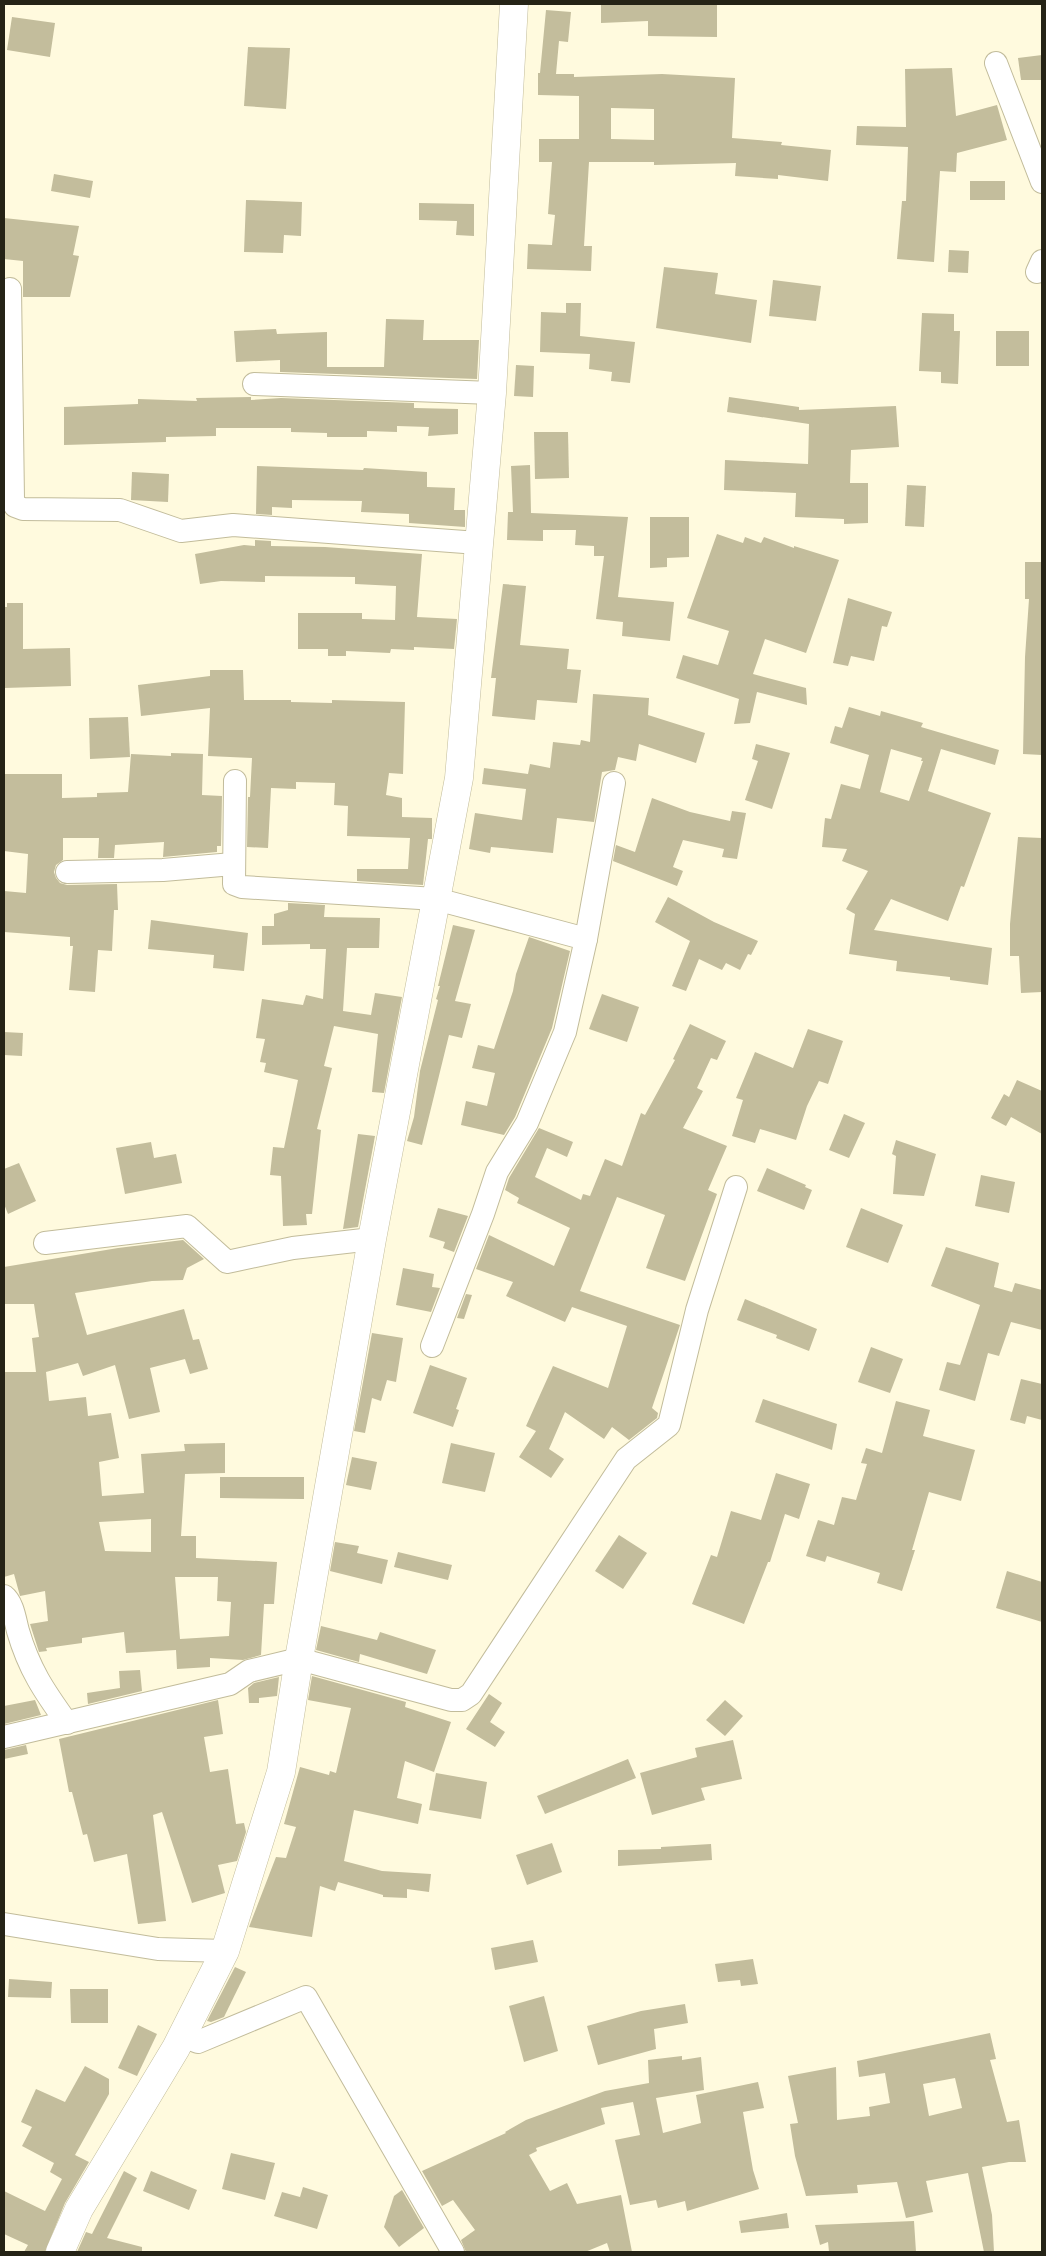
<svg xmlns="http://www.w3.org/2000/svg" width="1046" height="2256" font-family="'PT Serif',serif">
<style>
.building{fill:#c3bd9c;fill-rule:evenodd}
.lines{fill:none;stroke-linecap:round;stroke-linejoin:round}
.street-casing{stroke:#c2bc9b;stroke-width:24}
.secondary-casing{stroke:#c2bc9b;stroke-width:29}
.street{stroke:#fff;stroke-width:22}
.secondary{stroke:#fff;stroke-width:28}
</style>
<rect width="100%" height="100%" fill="#fffade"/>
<!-- building -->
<g class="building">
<polygon points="601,4 717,4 717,37 648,36 648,21 601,23"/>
<path d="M546,10L571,12L568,42L559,41L556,74H574V77L662,74L735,78L732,138L782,142L781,145L831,150L828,181L778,175V179L735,176L736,163L654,165V162H589L584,246H592L591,271L527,269L528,244L552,245L555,215L548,214L552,162H539V139H579V96L538,95V73H540ZM611,108L654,109V140L611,139Z"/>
<polygon points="12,17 55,23 50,57 7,50"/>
<polygon points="248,47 290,48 286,109 244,106"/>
<polygon points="1042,55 1042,80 1021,80 1018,58"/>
<polygon points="952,68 956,116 997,105 1007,140 957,153 956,172 940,171 934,262 897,259 902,201 906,201 908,147 856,145 857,126 906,127 905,69"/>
<polygon points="54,174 93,181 90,198 51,191"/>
<rect x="970" y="181" width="35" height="19"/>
<polygon points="246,200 302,202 301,236 284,235 283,253 244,252"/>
<polygon points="419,203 474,204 474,236 456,235 457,221 419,220"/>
<polygon points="4,218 79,226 73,255 79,256 70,297 23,297 23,261 4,259"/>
<polygon points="949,250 969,251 968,273 948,272"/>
<polygon points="664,267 718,273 715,294 757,300 751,343 656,328"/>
<polygon points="773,280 821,286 816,321 769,316"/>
<polygon points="566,303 581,303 580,336 635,342 630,383 611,381 612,372 589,369 590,354 540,352 541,312 566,313"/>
<polygon points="922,313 954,314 954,331 960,331 958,384 941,383 941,372 919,371"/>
<polygon points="386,319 424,320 423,340 479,340 477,379 280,372 280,360 236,362 234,331 276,329 277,334 327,332 327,367 384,367"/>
<rect x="996" y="331" width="33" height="35"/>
<polygon points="516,365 534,366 533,397 514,396"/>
<polygon points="251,397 251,400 281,398 414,403 414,408 458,409 458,434 428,436 429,427 397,426 397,432 367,431 367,437 327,437 327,433 291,432 291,428 216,428 216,436 166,437 166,442 64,445 64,407 138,404 138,399 197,401 196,398"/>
<polygon points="729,397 799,407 799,410 896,406 899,447 851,450 850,483 868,483 868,523 844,524 844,519 795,517 796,493 724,490 725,460 808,464 809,424 727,412"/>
<polygon points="534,432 568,432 569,478 535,479"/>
<polygon points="530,465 531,513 628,517 618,597 674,602 670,641 622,636 623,622 596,619 604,556 594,556 594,546 575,545 576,530 543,530 543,541 507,540 508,512 513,512 511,466"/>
<polygon points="257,466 363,470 364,468 427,472 427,487 455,488 454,510 465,510 465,527 409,523 409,514 361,512 362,501 292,500 292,508 272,507 272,515 256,514"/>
<polygon points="132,472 169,474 168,502 131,500"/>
<polygon points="907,485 926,486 924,527 905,526"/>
<polygon points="650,517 689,517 689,557 667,558 667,567 650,568"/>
<polygon points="717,534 743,543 745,537 761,543 764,537 794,548 794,546 839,560 806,653 765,639 753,674 806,688 807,705 757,692 750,723 734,724 739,699 676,678 683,655 718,665 729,631 687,618"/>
<polygon points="255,540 271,541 271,546 325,547 422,554 417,617 457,619 454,649 414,647 414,650 391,649 390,653 346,651 346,656 328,656 328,649 298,649 298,613 362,613 362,619 395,620 396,586 355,584 355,577 265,576 265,582 221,581 200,584 195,554 244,545 255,546"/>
<polygon points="1025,562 1042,562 1042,755 1023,754 1025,657 1029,599 1025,599"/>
<polygon points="503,584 526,586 520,645 569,649 567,669 581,670 577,703 537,700 535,720 492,716 496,678 491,678"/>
<polygon points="848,598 892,612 887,627 882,626 874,661 851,656 848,666 833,663"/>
<polygon points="7,603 23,603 23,649 70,648 71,686 4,688 4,607 7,607"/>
<polygon points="210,670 243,670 244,700 291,700 291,702 332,703 332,700 405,702 403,774 389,773 386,795 402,798 402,817 432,818 432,839 428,839 423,885 357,881 357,869 408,869 410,838 347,836 348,806 334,805 335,783 296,782 296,789 271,788 268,848 247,847 248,797 250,797 252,758 208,756 210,708 141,716 138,685 210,676"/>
<polygon points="593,694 649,698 648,715 705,733 696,763 639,744 636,761 618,757 615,770 602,772 594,822 557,818 553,853 491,847 490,853 469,849 475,813 522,820 526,789 482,784 484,768 528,774 530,764 550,768 553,742 580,745 581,740 590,742"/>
<path d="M849,707L880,716L881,711L923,723L921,727L999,750L995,765L941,749L928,791L991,813L964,887L961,886L948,921L891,899L874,930L992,948L988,985L950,980V977L896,971L897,961L849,954L855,914L846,909L868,871L842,861L847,849L822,847L825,818L831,819L841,784L860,789L869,755L830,743L835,726L842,728ZM891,749L922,758L921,761H923L909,801L880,792Z"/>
<polygon points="128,717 130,757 90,759 89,718"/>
<polygon points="756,744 790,753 772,809 745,800 758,761 752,759"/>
<polygon points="171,753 203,754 202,795 222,796 221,846 217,846 217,852 163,857 164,842 115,845 114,858 98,858 99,838 63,838 63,860 56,865 54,872 56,878 60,883 67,885 117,884 118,910 114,910 112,951 98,950 95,992 69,990 73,946 70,946 70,937 4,932 4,891 26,893 28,854 4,851 4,774 62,774 62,798 97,797 97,793 128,792 131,754 171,756"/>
<polygon points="652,798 690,812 730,821 732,811 746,813 737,859 722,857 724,849 683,840 673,867 683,871 677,886 613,861 616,845 635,852"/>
<polygon points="1018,837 1042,838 1042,992 1021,993 1019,956 1010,956 1010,924"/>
<polygon points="668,897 714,922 758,941 751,955 748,954 740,970 726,963 722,970 699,959 686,991 672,986 690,941 655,922"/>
<polygon points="288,903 325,905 324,917 380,918 379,948 347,948 343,1011 371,1015 375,993 402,997 384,1093 372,1092 378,1034 334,1026 324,1066 332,1068 317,1129 321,1130 312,1214 306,1214 307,1225 283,1226 281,1176 270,1175 273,1147 284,1148 298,1080 264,1072 266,1063 260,1062 265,1039 256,1038 262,999 303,1005 306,995 323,999 326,949 310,949 310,944 262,945 262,926 274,926 274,914 288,910"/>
<polygon points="151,920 248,933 244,971 213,968 214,955 148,949"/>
<polygon points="453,925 475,930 455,1001 471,1004 462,1038 449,1035 422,1145 407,1141 414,1117 420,1071 438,1000 436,999 440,986 438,986"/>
<polygon points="529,937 570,951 552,1028 515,1117 504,1135 461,1125 466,1101 487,1106 495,1073 472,1068 478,1045 494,1049 513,991 516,974"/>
<polygon points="602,994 639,1007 627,1042 589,1029"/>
<polygon points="690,1024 726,1041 717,1060 711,1058 697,1088 703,1091 683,1128 727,1146 708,1190 717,1194 685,1281 646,1268 665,1215 617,1197 580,1291 680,1325 652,1408 658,1413 657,1418 629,1440 612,1427 604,1439 565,1412 549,1449 564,1459 551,1478 519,1457 536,1431 526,1426 553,1366 608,1388 627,1326 572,1307 565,1322 506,1296 513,1282 476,1269 489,1235 554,1266 570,1228 517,1203 519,1198 505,1190 509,1178 539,1128 573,1142 567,1157 547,1148 535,1177 581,1200 583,1194 590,1196 605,1159 622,1166 641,1113 645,1115 675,1060 673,1059"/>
<polygon points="808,1029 843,1041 828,1084 819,1081 807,1106 796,1140 760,1129 755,1143 732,1136 743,1100 736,1098 755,1052 793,1068"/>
<polygon points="4,1032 23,1033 22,1056 4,1055"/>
<polygon points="1017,1080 1042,1091 1042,1134 1011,1117 1006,1126 991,1118 1004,1094 1009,1097"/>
<polygon points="844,1114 865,1123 849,1158 829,1150"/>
<polygon points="358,1134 375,1136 373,1147 358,1227 343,1229"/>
<polygon points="896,1140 936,1154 924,1196 893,1194 896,1156 892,1154"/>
<polygon points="151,1142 154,1158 176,1154 182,1183 125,1194 116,1148"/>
<polygon points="19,1163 36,1201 8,1214 4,1204 4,1169"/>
<polygon points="767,1168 806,1185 805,1187 812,1190 804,1210 757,1191"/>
<polygon points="981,1175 1015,1182 1009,1213 975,1206"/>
<polygon points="438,1208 468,1216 454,1252 443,1248 445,1242 429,1237"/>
<polygon points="861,1208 903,1225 888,1263 846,1247"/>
<path d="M183,1240L204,1259L187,1268L183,1280L152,1281L75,1293L87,1335L184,1309L193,1340L199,1339L208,1369L190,1374L185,1359L150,1368L160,1412L129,1419L115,1365L83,1376L78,1363L46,1372L49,1401L86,1397L88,1416L111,1413L119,1458L99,1462L102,1496L144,1493L141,1454L185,1451L184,1444L225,1443V1473L185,1474L181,1536H196V1558L277,1562L274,1604H264L261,1655L243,1660L210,1658V1667L177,1669L176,1650L126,1653L124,1632L82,1638V1643L46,1648L47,1651L39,1652L30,1624L48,1621L45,1591L20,1596L14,1574L4,1577V1372H36L32,1338L39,1337L34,1304H4V1267L118,1248ZM151,1519V1552L105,1551L99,1522ZM175,1577H218L217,1601L231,1602L229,1636L180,1639Z"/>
<polygon points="946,1247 999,1263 994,1287 1012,1292 1015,1283 1042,1290 1042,1330 1011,1322 999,1356 988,1353 975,1401 939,1390 947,1362 960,1365 980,1305 931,1286"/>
<polygon points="403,1268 434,1274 432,1287 440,1288 431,1312 396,1305"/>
<polygon points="466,1294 472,1295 464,1319 457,1318"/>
<polygon points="745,1299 817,1329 809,1351 776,1338 777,1335 737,1320"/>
<polygon points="372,1333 403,1338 396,1382 387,1380 381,1401 372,1398 365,1433 354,1431"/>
<polygon points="871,1347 903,1359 890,1393 858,1382"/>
<polygon points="430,1365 467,1378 456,1409 459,1410 453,1427 413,1413"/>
<polygon points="1021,1379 1042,1384 1042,1420 1027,1416 1025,1424 1010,1420"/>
<polygon points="763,1399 837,1424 832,1450 755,1422"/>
<polygon points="896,1401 930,1410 923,1436 975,1450 961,1501 929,1492 912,1550 915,1550 902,1591 877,1583 880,1573 827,1556 825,1562 806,1556 818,1520 834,1525 842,1497 856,1500 867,1464 861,1463 866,1448 882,1453"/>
<polygon points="451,1443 495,1453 485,1492 442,1483"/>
<polygon points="352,1457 377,1462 371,1490 346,1485"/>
<polygon points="776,1473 810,1484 799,1519 785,1514 770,1562 768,1562 744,1624 692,1604 711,1555 717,1557 731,1511 761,1520"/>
<polygon points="220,1477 304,1477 304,1499 220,1498"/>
<polygon points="619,1535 647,1553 623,1589 595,1571"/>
<polygon points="335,1542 359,1546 357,1553 388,1560 382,1584 330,1571"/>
<polygon points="398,1552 452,1565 448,1580 394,1567"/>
<polygon points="1007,1571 1042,1582 1042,1622 996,1608"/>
<polygon points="321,1626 377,1640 380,1632 436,1650 427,1674 360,1654 359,1662 316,1650"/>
<polygon points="140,1670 142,1691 88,1704 87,1693 120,1688 119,1671"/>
<polygon points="312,1676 406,1702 405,1707 451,1722 434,1772 405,1761 397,1798 422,1804 418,1824 354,1810 344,1861 382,1871 431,1874 429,1892 407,1889 407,1898 383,1897 383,1895 338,1882 335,1891 320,1886 312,1937 249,1927 276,1857 286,1858 296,1827 284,1824 300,1767 329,1775 330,1771 336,1773 351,1708 308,1700"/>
<polygon points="279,1677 277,1696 259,1698 259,1703 249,1703 248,1688 254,1683"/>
<polygon points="489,1694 502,1703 490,1722 505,1732 495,1747 466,1729"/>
<polygon points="35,1700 41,1715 4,1724 4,1706"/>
<polygon points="218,1700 223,1734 204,1737 210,1772 228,1769 236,1824 244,1823 246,1832 237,1861 218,1865 225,1893 192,1903 162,1812 153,1815 166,1921 138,1924 127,1854 94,1862 87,1834 83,1835 72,1792 69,1792 59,1739"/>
<polygon points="725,1700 743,1716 725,1736 706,1720"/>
<polygon points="733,1740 742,1779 701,1788 705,1800 652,1815 640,1773 697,1757 695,1748"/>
<polygon points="26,1745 28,1754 4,1759 4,1750"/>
<polygon points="628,1759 636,1778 545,1814 537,1796"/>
<polygon points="436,1773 487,1782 481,1819 429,1810"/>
<polygon points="552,1843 562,1872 527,1885 516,1855"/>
<polygon points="711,1844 712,1860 618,1866 618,1850 661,1849 661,1847"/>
<polygon points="533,1940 538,1962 495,1970 491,1948"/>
<polygon points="753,1959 758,1984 741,1986 740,1980 718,1982 715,1964"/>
<polygon points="235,1967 246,1972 224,2017 211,2022 207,2021"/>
<polygon points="9,1979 52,1982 51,1998 8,1997"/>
<polygon points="70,1989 108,1989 108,2023 71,2023"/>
<polygon points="544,1996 558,2051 524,2062 509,2006"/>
<polygon points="685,2004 688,2023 654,2029 656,2049 598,2065 587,2026 641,2011"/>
<polygon points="138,2025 157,2034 137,2076 118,2068"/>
<path d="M990,2033L996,2059L990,2060L1007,2122L1019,2120L1026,2162H1009L982,2167L992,2215L994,2252H984L968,2173L926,2181L933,2212L906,2218L897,2182L857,2185L858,2193L806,2196L795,2156L790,2124L798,2123L788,2076L836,2067L837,2120L870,2116L869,2107L890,2103L885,2073L859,2077L857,2061ZM955,2078L962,2108L929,2116L923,2084Z"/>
<polygon points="682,2056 682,2060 701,2057 704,2090 656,2098 663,2133 701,2123 696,2095 758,2082 764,2108 743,2112 753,2170 759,2189 687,2211 685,2201 658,2208 656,2200 630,2205 615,2140 640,2135 633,2102 601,2108 605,2124 536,2148 537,2151 529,2155 550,2191 567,2183 577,2204 621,2195 632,2252 610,2252 607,2243 585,2252 466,2252 461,2240 475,2230 453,2200 442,2206 422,2171 506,2133 505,2132 526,2120 605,2091 649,2083 648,2060"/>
<polygon points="85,2066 109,2079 109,2094 75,2155 89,2162 65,2203 45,2252 24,2252 28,2245 4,2234 4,2191 45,2211 62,2179 50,2172 54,2163 22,2146 32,2127 21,2122 36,2089 65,2102"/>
<polygon points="231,2153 275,2163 265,2200 222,2189"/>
<polygon points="124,2171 137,2178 107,2238 142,2247 142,2252 77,2252 86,2232 92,2234"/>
<polygon points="151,2171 197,2190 189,2210 143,2191"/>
<polygon points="303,2187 328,2195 317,2229 274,2216 282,2192 300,2197"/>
<polygon points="402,2190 424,2228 399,2247 384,2227 394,2196"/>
<polygon points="787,2213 789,2228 741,2233 739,2221"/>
<polygon points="914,2221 916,2252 829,2252 828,2242 820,2245 815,2225"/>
</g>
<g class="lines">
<defs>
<g id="street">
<polyline points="996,63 1042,182"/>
<polyline points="1037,272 1042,261"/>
<polyline points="10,289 13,499 15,506 23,509 120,510 181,531 233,525 478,543"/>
<polyline points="254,384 492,393"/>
<polyline points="235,781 234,884 242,887 436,899 586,939"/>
<polyline points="67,872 163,870 233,864"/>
<polyline points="45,1243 187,1226 227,1262 293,1248 372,1239"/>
<polyline points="432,1346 483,1214 497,1172 527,1123 565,1032 586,939 614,783"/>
<path d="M4,1596C13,1603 15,1620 18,1631C29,1669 44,1691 67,1723"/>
<polyline points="4,1737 230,1684 249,1671 299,1659 451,1700 462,1700 471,1694 626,1459 669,1425 697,1310 736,1187"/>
<polyline points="4,1924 158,1949 225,1951"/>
<polyline points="182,2036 198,2042 306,1997 453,2252"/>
</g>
<polyline id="secondary" points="60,2252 79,2209 176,2048 225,1951 281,1772 299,1659 372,1239 459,778 492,393 514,4"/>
</defs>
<!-- street casing -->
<use href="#street" class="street-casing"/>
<!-- secondary casing -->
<use href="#secondary" class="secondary-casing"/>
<!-- street -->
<use href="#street" class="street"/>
<!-- secondary -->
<use href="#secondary" class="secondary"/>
</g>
<!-- border -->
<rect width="1046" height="2256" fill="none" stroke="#252316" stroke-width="10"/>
</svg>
